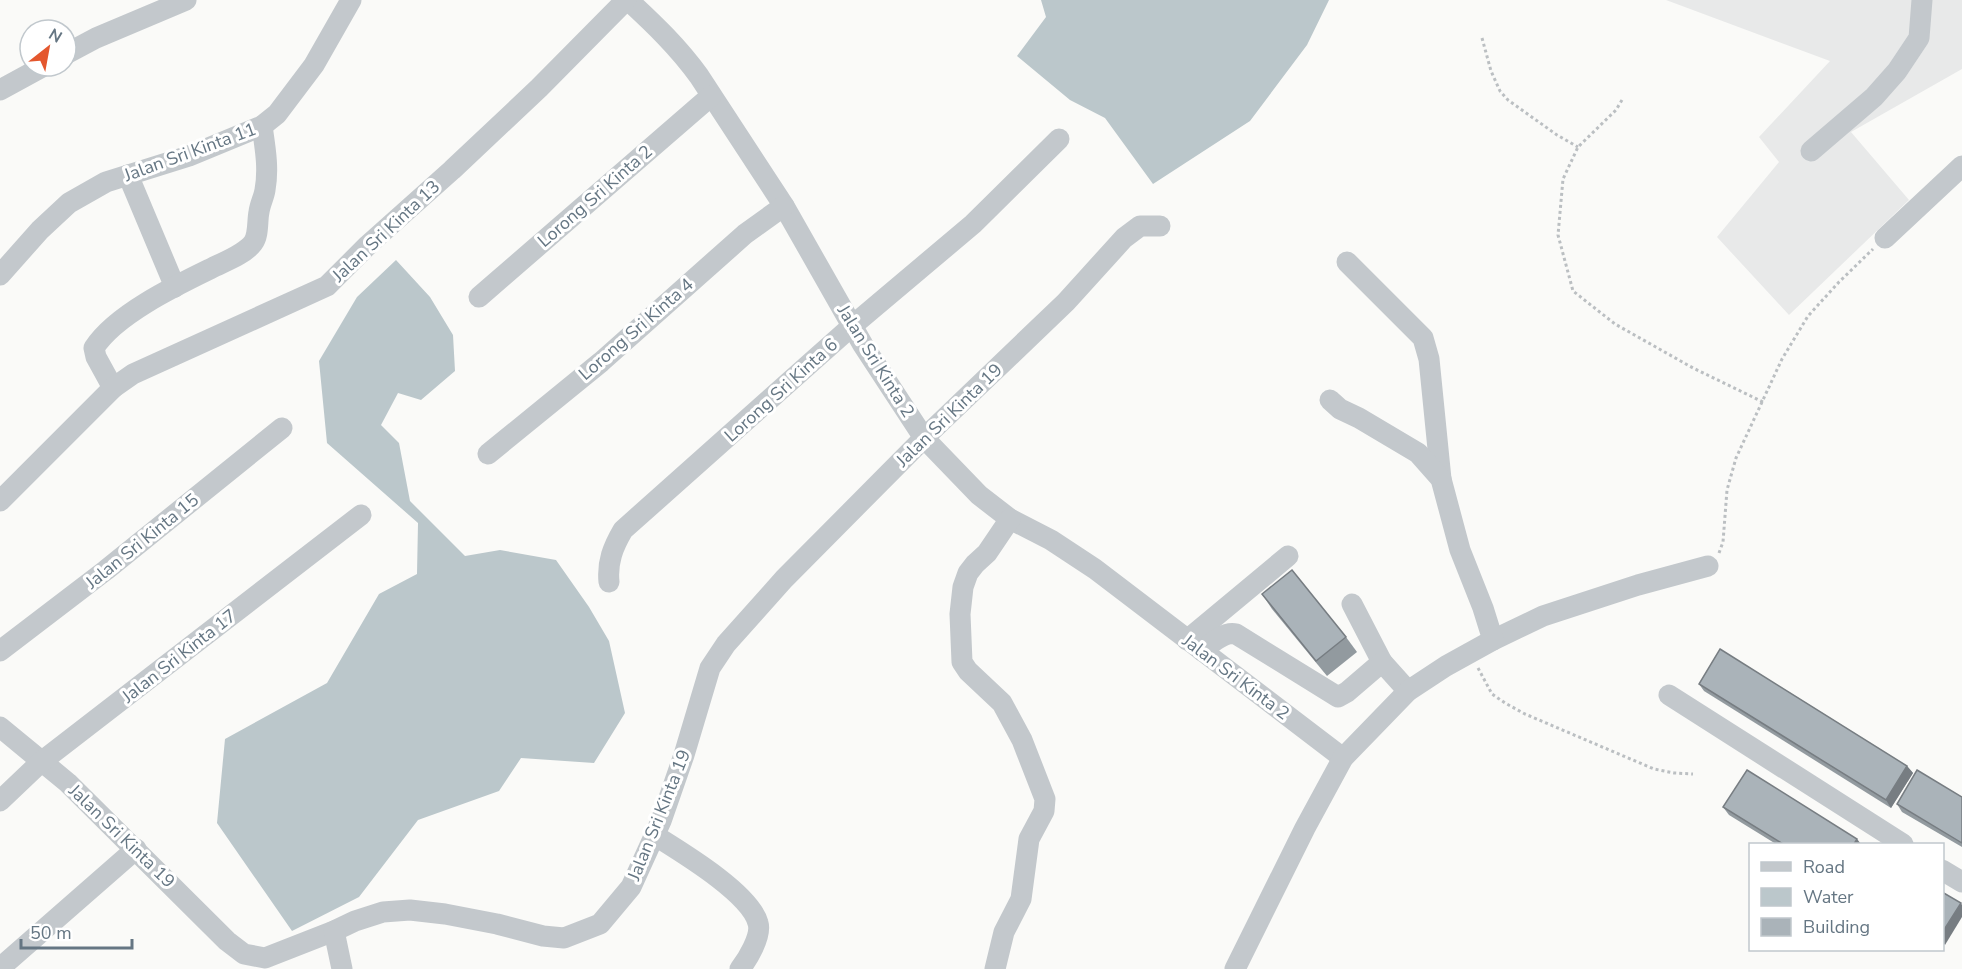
<svg xmlns="http://www.w3.org/2000/svg" width="1962" height="969" font-family="'Nunito Sans',sans-serif">
<style>
.built{fill:#e8e9e9}
.water{fill:#bbc7cb}
.lines{fill:none;stroke-linecap:round;stroke-linejoin:round}
.path{stroke:#bbbfc2;stroke-width:3;stroke-dasharray:3 3;stroke-linecap:butt}
.minor{stroke:#c3c8cc;stroke-width:21}
.wall{fill:#929a9f}
.shaded-wall{fill:#777d82}
.building{fill:#aab3b9;stroke:#777d82;stroke-width:1.5}
.labels{text-anchor:middle;stroke-width:6;stroke-linejoin:round;paint-order:stroke}
.street-label{font-size:18px;fill:#657683;stroke:#fff}
</style>
<rect width="100%" height="100%" fill="#fafaf8"/>
<!-- built -->
<polygon class="built" points="1666,0 1962,0 1962,69 1851,132 1909,200 1789,315 1717,237 1779,162 1759,137 1830,61"/>
<!-- water -->
<g class="water">
<polygon points="1041,0 1329,0 1307,45 1250,121 1153,184 1105,118 1070,100 1017,56 1046,17"/>
<polygon points="396,260 430,297 453,335 455,371 421,400 398,393 381,425 399,443 410,501 465,556 500,550 556,560 589,607 609,641 625,713 594,763 521,758 499,791 418,820 359,897 292,931 217,823 225,739 327,683 379,594 417,574 418,523 327,443 319,361 357,297"/>
</g>
<g class="lines">
<!-- path -->
<g class="path">
<polyline points="1482,38 1491,71 1500,91 1508,100 1557,135 1578,147"/>
<polyline points="1622,100 1616,110 1578,147 1563,179 1558,235 1573,291 1615,324 1693,368 1763,402"/>
<polyline points="1719,553 1723,542 1727,490 1736,458 1782,359 1808,316 1839,282 1873,249"/>
<polyline points="1478,668 1492,694 1505,703 1525,714 1654,769 1674,773 1693,774"/>
</g>
<!-- minor -->
<g class="minor">
<path d="M628,0C654,24 678,47 699,76L784,206L863,345L924,438L979,495L1010,519L1051,540L1095,569L1343,758"/>
<polyline points="66,54 96,38 186,0"/>
<polyline points="0,90 44,66"/>
<polyline points="1811,151 1874,97 1897,71 1919,38 1922,0"/>
<polyline points="128,175 175,287"/>
<polyline points="1885,238 1962,166"/>
<polyline points="1347,262 1423,338 1429,359 1441,479"/>
<polyline points="0,275 40,230 69,203 106,182 189,156 262,126 277,114 314,65 351,0"/>
<polyline points="479,297 711,96"/>
<path d="M113,388L96,357L94,348C115,315 175,286 210,269C223,262 244,255 253,243C259,235 257,221 259,212C260,204 264,197 265,190C269,168 265,147 262,126"/>
<polyline points="488,454 601,362 745,234 784,206"/>
<polyline points="0,501 113,388 133,374 327,286 368,245 452,170 539,88 626,0"/>
<path d="M609,582C607,562 613,547 623,530L852,326L973,224L1059,139"/>
<polyline points="1187,640 1288,556"/>
<polyline points="1493,640 1543,616 1638,585 1708,566"/>
<polyline points="0,651 106,570 282,428"/>
<path d="M1202,651C1212,643 1224,631 1236,634L1338,697L1347,692L1382,662L1352,604"/>
<polyline points="1382,662 1408,691"/>
<polyline points="1669,695 1903,844"/>
<polyline points="0,727 68,783 227,941 244,954 265,958 334,931 355,921 383,912 410,910 445,914 497,924 543,936 564,938 600,924 631,887 661,821 684,755 710,668 726,644 784,579 924,438 1066,302 1124,238 1140,226 1160,226"/>
<polyline points="0,801 41,762 361,515"/>
<path d="M654,835C681,852 750,893 758,923C762,936 747,960 740,969"/>
<polyline points="1942,870 1962,882"/>
<polyline points="334,931 342,969"/>
<polyline points="0,968 136,849"/>
<polyline points="995,969 1004,932 1021,899 1029,839 1044,811 1045,799 1022,740 1002,703 968,671 962,662 960,614 963,587 968,573 975,564 987,553 1010,519"/>
<polyline points="1235,969 1305,828 1343,758 1408,691 1446,666 1493,640 1483,608 1460,550 1441,479 1418,453 1359,418 1340,409 1330,400"/>
</g>
</g>
<!-- wall -->
<g class="wall">
<polygon points="1262,594 1346,637 1357,652 1327,676 1272,609"/>
<polygon points="1699,684 1907,766 1913,773 1891,808 1704,691"/>
<polygon points="1962,797 1962,847 1902,812 1897,804"/>
<polygon points="1723,807 1861,844 1776,844 1729,815"/>
</g>
<!-- shaded-wall -->
<g class="shaded-wall">
<polygon points="1907,766 1913,773 1891,808 1886,800"/>
<polygon points="1857,839 1861,844 1854,844"/>
<polygon points="1961,903 1962,905 1962,917 1945,945 1942,941 1942,933"/>
</g>
<!-- building -->
<g class="building">
<polygon points="1292,570 1346,637 1316,661 1262,594"/>
<polygon points="1720,649 1907,766 1886,800 1699,684"/>
<polygon points="1747,770 1857,839 1854,844 1783,844 1723,807"/>
<polygon points="1917,770 1962,797 1962,843 1897,804"/>
<polygon points="1942,892 1961,903 1942,933"/>
</g>
<g class="labels">
<!-- street labels -->
<g class="street-label">
<text transform="translate(190 152) rotate(-20)" y="6">Jalan Sri Kinta 11</text>
<text transform="translate(595 196) rotate(-41)" y="6">Lorong Sri Kinta 2</text>
<text transform="translate(386 231) rotate(-43)" y="6">Jalan Sri Kinta 13</text>
<text transform="translate(636 329) rotate(-41)" y="6">Lorong Sri Kinta 4</text>
<text transform="translate(876 361) rotate(58)" y="6">Jalan Sri Kinta 2</text>
<text transform="translate(781 390) rotate(-42)" y="6">Lorong Sri Kinta 6</text>
<text transform="translate(949 415) rotate(-44)" y="6">Jalan Sri Kinta 19</text>
<text transform="translate(142 541) rotate(-39)" y="6">Jalan Sri Kinta 15</text>
<text transform="translate(179 656) rotate(-38)" y="6">Jalan Sri Kinta 17</text>
<text transform="translate(1236 677) rotate(37)" y="6">Jalan Sri Kinta 2</text>
<text transform="translate(659 815) rotate(-68)" y="6">Jalan Sri Kinta 19</text>
<text transform="translate(122 836) rotate(44)" y="6">Jalan Sri Kinta 19</text>
</g>
</g>
<!-- legend -->
<rect x="1749" y="843" width="195" height="108" fill="#ffffff" stroke="#c1c8cd" stroke-width="1.5"/>
<rect x="1761" y="862" width="30" height="9" fill="#c3c8cc" stroke="#c1c8cd" stroke-width="1.5"/>
<text x="1803" y="873" font-size="18" fill="#657683">Road</text>
<rect x="1761" y="888" width="30" height="18" fill="#bbc7cb" stroke="#c1c8cd" stroke-width="1.5"/>
<text x="1803" y="903" font-size="18" fill="#657683">Water</text>
<rect x="1761" y="918" width="30" height="18" fill="#aab3b9" stroke="#c1c8cd" stroke-width="1.5"/>
<text x="1803" y="933" font-size="18" fill="#657683">Building</text>
<!-- north arrow -->
<g transform="translate(48 48) rotate(31)"><circle r="28" fill="#ffffff" stroke="#c1c8cd" stroke-width="1.5"/>
<path d="M0-4.5L10 22L0 15L-10 22Z" fill="#e4572e"/>
<text y="-9" font-size="16" font-weight="bold" text-anchor="middle" fill="#657683">N</text>
</g>
<!-- scale -->
<path d="M21 939v9h111v-9" fill="none" stroke="#657683" stroke-width="3"/>
<text x="30" y="939" font-size="18" fill="#657683" stroke="#ffffff" stroke-width="4.5" paint-order="stroke">50 m</text>
</svg>
